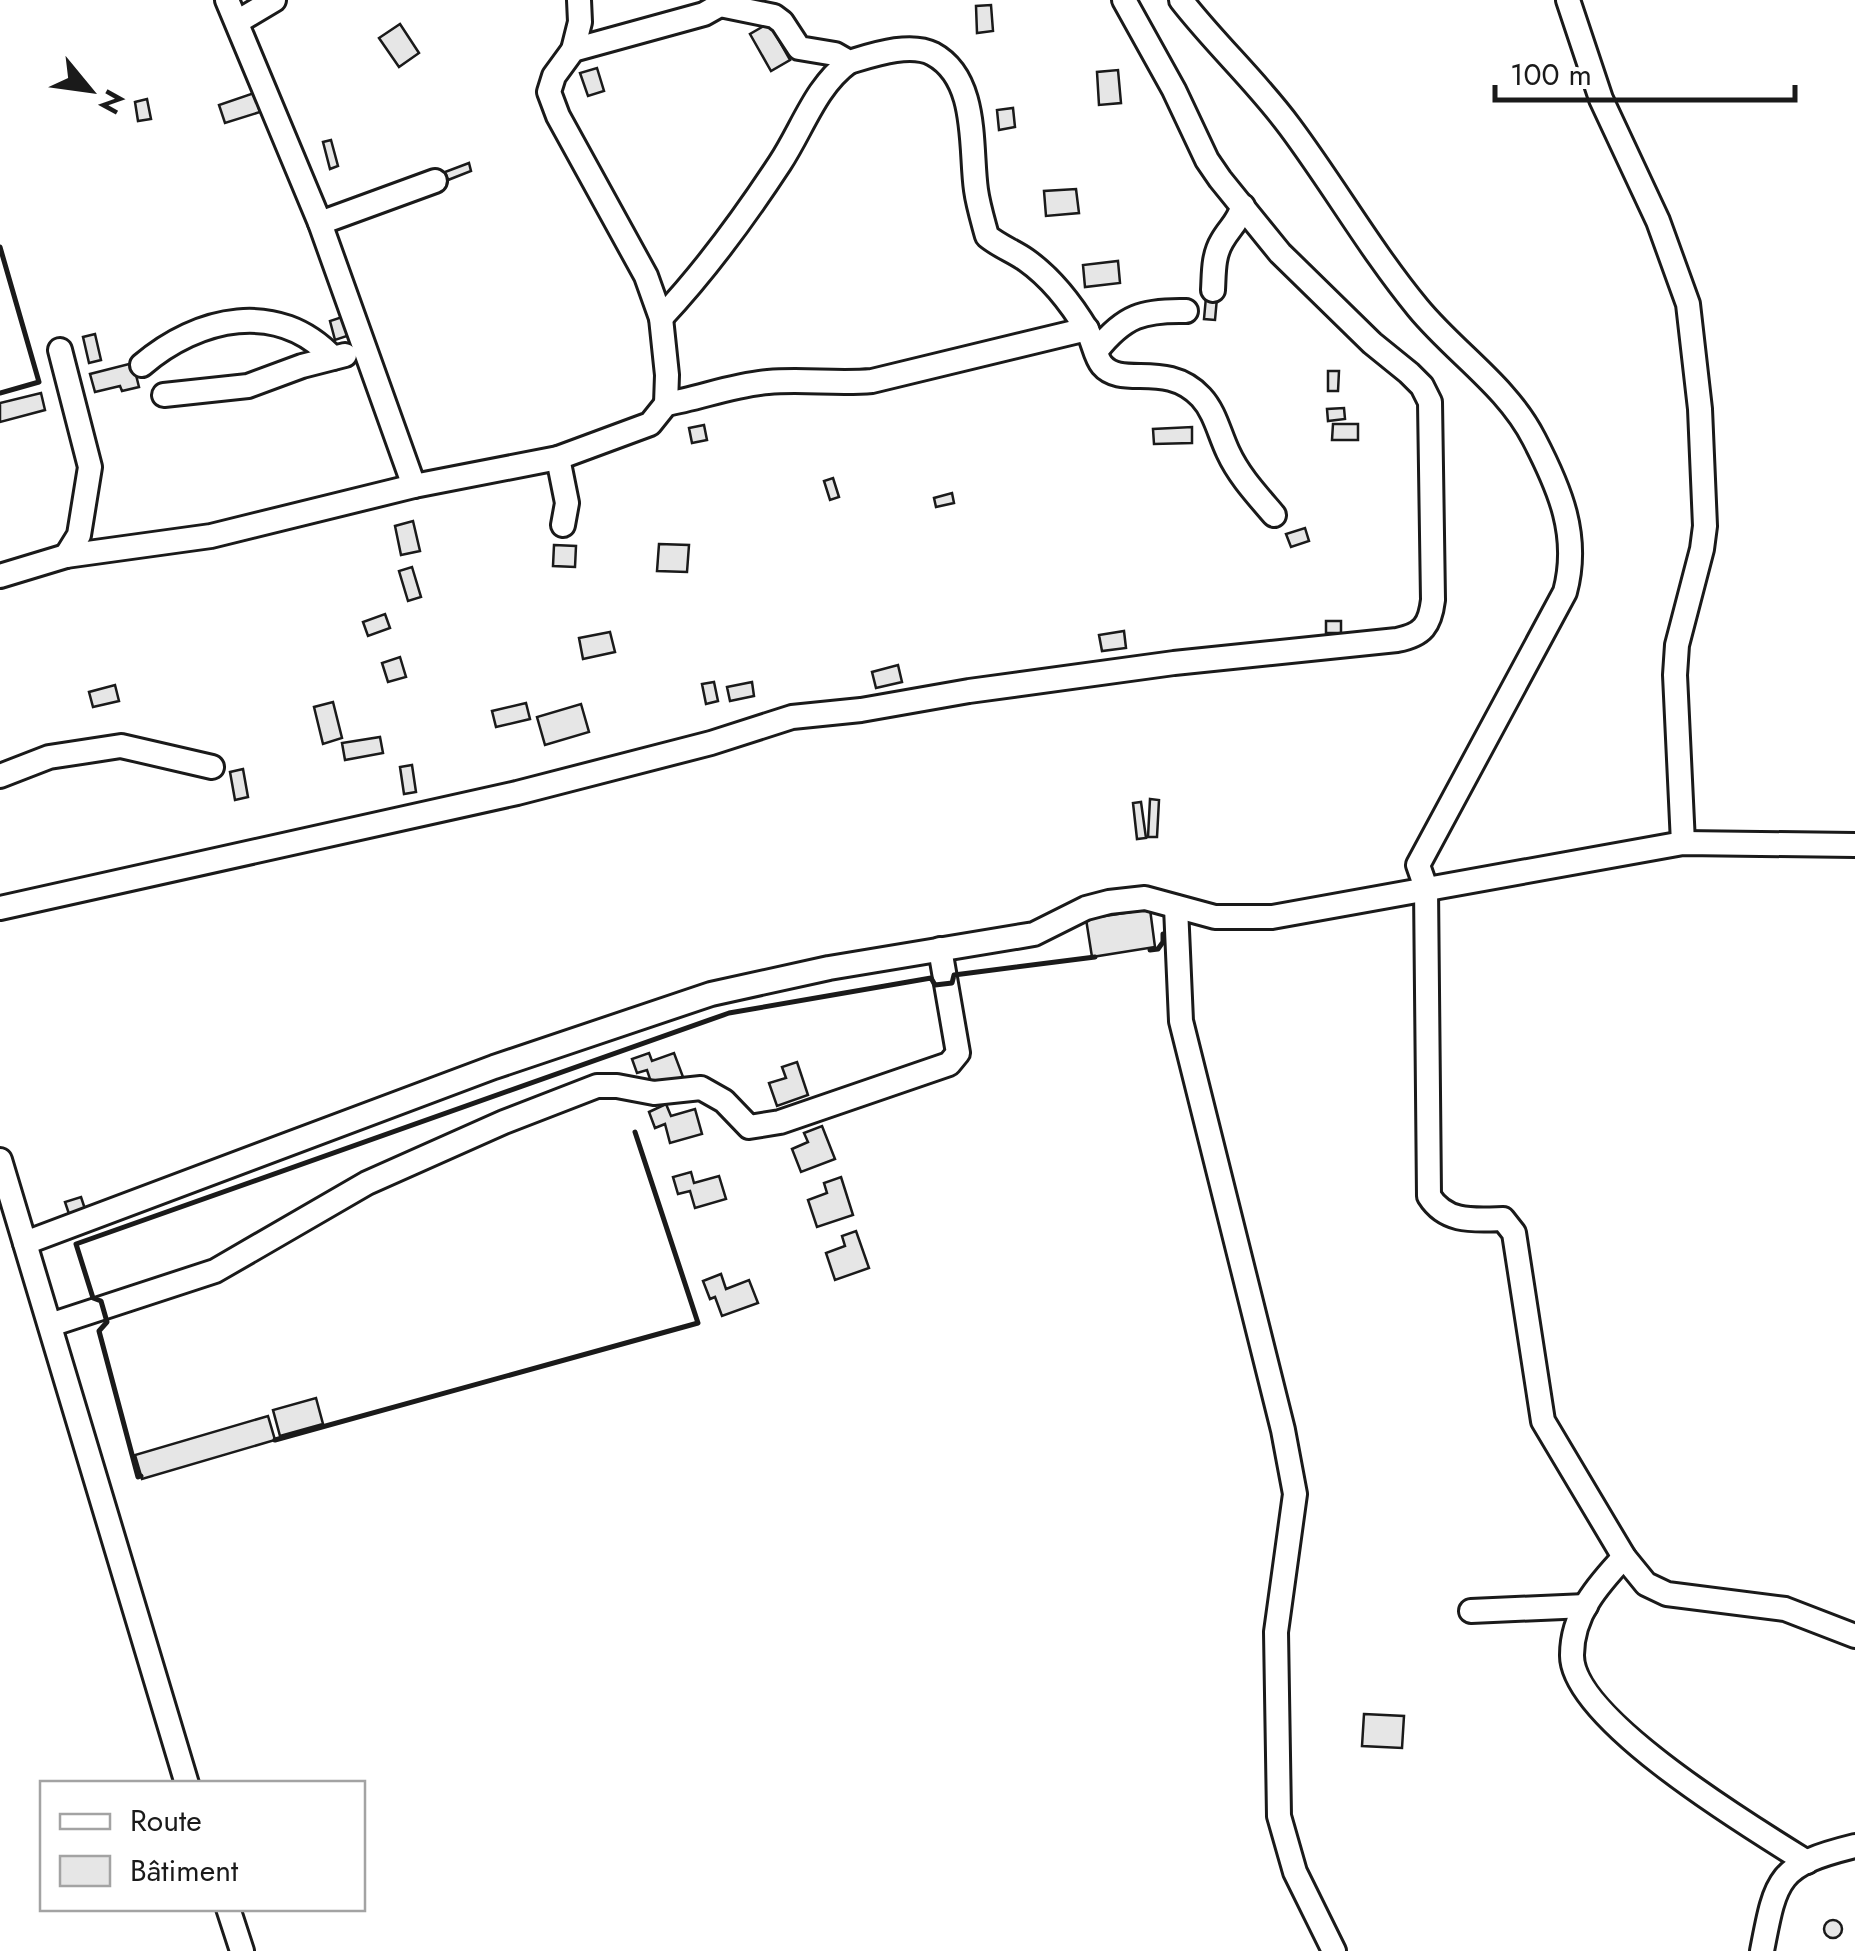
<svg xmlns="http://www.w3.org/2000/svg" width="1855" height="1951" font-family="Jost,sans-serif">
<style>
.building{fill:#e6e6e6;stroke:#1a1a1a;stroke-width:2.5}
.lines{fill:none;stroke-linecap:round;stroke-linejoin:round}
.minor-casing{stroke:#1a1a1a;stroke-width:28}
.minor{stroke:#fff;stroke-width:22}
.wall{stroke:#1a1a1a;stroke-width:5}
</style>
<rect width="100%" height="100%" fill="#fff"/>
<!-- building -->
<g class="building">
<polygon points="991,5 993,31 977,33 976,6"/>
<polygon points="769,23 790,60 771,71 750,34"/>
<polygon points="400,24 419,53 399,67 379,38"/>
<polygon points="597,68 604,91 588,96 580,73"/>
<polygon points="1118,70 1121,103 1099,105 1097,72"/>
<polygon points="254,93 260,112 225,123 219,105"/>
<polygon points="147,99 151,119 138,121 135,102"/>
<polygon points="1013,108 1015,127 999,130 997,110"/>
<polygon points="331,140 338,166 330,169 323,142"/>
<polygon points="469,163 471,171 448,180 445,172"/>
<polygon points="1076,189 1079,213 1046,216 1044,191"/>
<polygon points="1118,261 1120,283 1085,287 1083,265"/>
<polygon points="1206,297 1217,298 1215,320 1204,319"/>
<polygon points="345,316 350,335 335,340 330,321"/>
<polygon points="95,334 101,360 89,363 83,337"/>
<polygon points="133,363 139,387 122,391 120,386 95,392 90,374"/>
<polygon points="1328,371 1339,371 1338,391 1328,391"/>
<polygon points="41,393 45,410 0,422 0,403"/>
<polygon points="1344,408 1345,419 1328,421 1327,409"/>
<polygon points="1333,424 1358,424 1358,440 1332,440"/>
<polygon points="704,425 707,440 692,443 689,428"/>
<polygon points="1192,427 1192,443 1154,444 1153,429"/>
<polygon points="833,478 839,497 830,500 824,481"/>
<polygon points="952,493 954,503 936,507 934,498"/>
<polygon points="413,521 420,551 401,555 395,526"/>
<polygon points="1305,528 1309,541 1291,547 1286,534"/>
<polygon points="659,544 689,545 687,572 657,571"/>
<polygon points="554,545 576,546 575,567 553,566"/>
<polygon points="412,567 421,597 408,601 399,571"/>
<polygon points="385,614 390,628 368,636 363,622"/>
<rect x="1326" y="621" width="15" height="12"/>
<polygon points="1124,631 1126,648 1102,651 1099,635"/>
<polygon points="610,632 615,652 583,659 579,638"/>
<polygon points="400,657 406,677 388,682 382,663"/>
<polygon points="898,665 902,682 876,688 872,672"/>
<polygon points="714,682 718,701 706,704 702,684"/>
<polygon points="752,682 754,696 730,701 727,687"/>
<polygon points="115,685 119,701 93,707 89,692"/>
<polygon points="333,702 342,738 323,744 314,707"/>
<polygon points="526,703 530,719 496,727 492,711"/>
<polygon points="581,704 589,732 545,745 537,717"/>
<polygon points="380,737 383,753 345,760 342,743"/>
<polygon points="412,765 416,792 404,794 400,767"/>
<polygon points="243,769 248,797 235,800 230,772"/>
<polygon points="1150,799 1159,800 1157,837 1148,837"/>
<polygon points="1141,802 1146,838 1137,839 1133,803"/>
<polygon points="1150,909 1155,947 1092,957 1086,919"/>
<polygon points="649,1053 652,1061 674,1053 683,1077 653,1088 647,1070 637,1073 632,1059"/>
<polygon points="797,1062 808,1095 777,1106 769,1083 786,1078 782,1067"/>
<polygon points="666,1104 671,1116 695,1109 702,1134 670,1143 665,1124 655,1128 649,1112"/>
<polygon points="822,1126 835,1159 801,1172 792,1149 808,1142 804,1133"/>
<polygon points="691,1172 694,1183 719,1176 726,1199 695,1208 690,1191 678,1194 673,1177"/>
<polygon points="841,1177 853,1215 817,1227 808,1200 827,1193 824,1183"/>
<polygon points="81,1197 88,1218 72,1223 65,1202"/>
<polygon points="856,1231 869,1268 835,1280 826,1253 845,1246 842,1236"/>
<polygon points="721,1274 726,1289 749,1280 758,1303 722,1316 715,1297 710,1299 703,1281"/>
<polygon points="316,1398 323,1424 280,1436 273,1410"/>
<polygon points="268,1416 275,1440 142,1479 135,1455"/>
<polygon points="1364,1714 1404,1716 1402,1748 1362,1746"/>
<circle cx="1833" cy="1929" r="9"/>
</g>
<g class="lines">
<defs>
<g id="minor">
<polyline points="227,0 320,223 414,486"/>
<path d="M1181,0C1215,44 1257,82 1290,127C1334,186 1371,251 1418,308C1455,353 1507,386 1534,439C1560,489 1580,536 1565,592L1418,865L1426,888L1429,1196C1446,1223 1473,1220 1503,1219L1514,1233L1543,1421L1624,1557L1646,1584L1667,1594L1785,1609L1855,1636"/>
<polyline points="1568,0 1601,99 1658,221 1688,304 1700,409 1705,526 1702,549 1677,645 1675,675 1683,843"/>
<polyline points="237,22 274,0"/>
<polyline points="573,50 580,22 579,0"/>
<polyline points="320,223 435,181"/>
<path d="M1213,290C1214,273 1213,256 1222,241C1230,227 1237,224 1243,206"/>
<path d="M661,318C706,270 744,218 780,163C803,128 815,87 849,62"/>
<polyline points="60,350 90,467 79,535 66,556"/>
<path d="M1097,350C1124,316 1143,310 1186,311"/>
<path d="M142,365C198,317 278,299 333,358"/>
<polyline points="164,395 248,386 302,366 345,355"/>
<path d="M666,404L667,375L661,318L646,276L558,116L549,92L554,76L573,50L704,14L720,5L774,16L782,22L799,48L835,54L849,62C873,55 910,42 933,54C979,79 970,148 976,190C978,205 983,221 987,236C999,246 1013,251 1026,260C1050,277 1072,305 1087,330C1093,340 1095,357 1102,365C1122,389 1166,360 1201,397C1215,412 1219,433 1228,452C1239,476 1257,495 1274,515"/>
<polyline points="558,458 567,503 563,525"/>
<path d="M0,576L66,556L211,536L414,486L558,458L650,424L666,404C700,398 733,385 768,382C802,379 837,384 872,381L1087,329"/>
<polyline points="0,776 49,757 121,746 212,767"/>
<polyline points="1176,907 1181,1021 1283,1430 1295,1494 1276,1632 1279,1816 1295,1872 1334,1951"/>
<path d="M0,908L517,793L711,743L792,717L861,710L969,691L1174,663L1397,640C1423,635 1430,625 1433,600L1430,402L1422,386L1409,373L1372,343L1280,253L1220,179L1207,160L1174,90L1124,0"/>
<polyline points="0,1160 187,1784"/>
<polyline points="25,1243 494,1067 711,994 829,968 1034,934 1086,908 1109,902 1145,898 1215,917 1272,917 1683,843 1855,845"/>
<polyline points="50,1325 215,1271 367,1183 504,1122 597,1086 617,1086 654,1093 701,1088 724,1101 749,1127 780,1122 949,1064 958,1053 940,949"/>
<path d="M1624,1557C1598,1585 1572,1614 1572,1655C1571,1719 1754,1829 1807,1862"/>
<polyline points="1471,1611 1586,1606"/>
<polyline points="228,1908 242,1951"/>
<path d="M1762,1951C1776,1877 1778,1865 1855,1846"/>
</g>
</defs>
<!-- minor casing -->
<use href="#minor" class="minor-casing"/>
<!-- minor -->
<use href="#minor" class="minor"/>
<!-- wall -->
<g class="wall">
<polyline points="0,247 39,382 0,393"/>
<polyline points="1150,950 1158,949 1163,942 1163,934"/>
<polyline points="275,1440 698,1323 635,1132"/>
<polyline points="141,1476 138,1477 99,1331 107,1322 101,1301 93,1298 76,1244 729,1013 931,978 935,985 952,983 954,975 1095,957"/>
</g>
</g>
<!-- legend -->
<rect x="40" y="1781" width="325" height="130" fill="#ffffff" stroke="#a3a3a3" stroke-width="2.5"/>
<rect x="60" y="1814" width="50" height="15" fill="#ffffff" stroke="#a3a3a3" stroke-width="2.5"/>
<text x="130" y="1831" font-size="30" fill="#1a1a1a">Route</text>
<rect x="60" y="1856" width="50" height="30" fill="#e6e6e6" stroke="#a3a3a3" stroke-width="2.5"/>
<text x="130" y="1881" font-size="30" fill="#1a1a1a">Bâtiment</text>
<!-- north arrow -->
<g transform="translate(90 90) rotate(119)" stroke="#ffffff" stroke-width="8" paint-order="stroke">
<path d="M0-8L18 38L0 25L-18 38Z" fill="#1a1a1a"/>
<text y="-15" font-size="28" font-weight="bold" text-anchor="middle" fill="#1a1a1a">N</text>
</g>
<!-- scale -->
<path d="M1495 85v15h300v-15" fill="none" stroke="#1a1a1a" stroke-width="5"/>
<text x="1510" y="85" font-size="30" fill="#1a1a1a" stroke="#ffffff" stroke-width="8" paint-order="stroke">100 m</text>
</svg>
